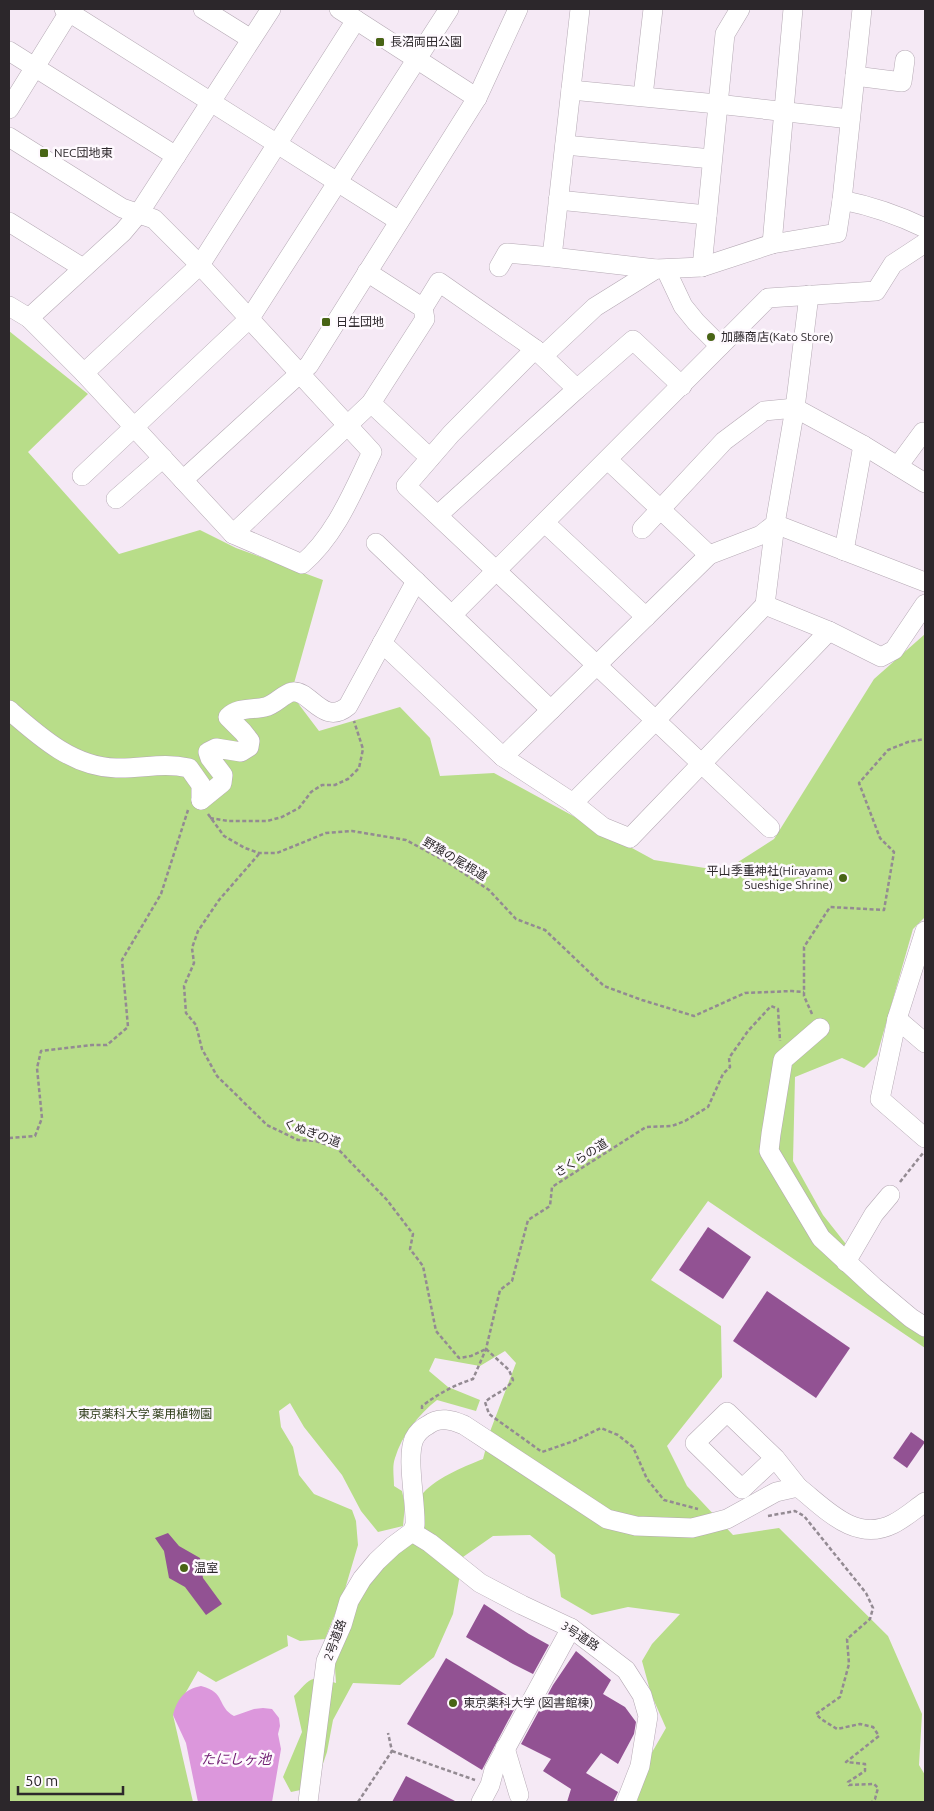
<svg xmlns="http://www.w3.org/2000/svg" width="934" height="1811" font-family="Ubuntu,'Noto Sans JP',sans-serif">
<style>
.green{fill:#b8dd89}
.water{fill:#dc97dc}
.building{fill:#925293}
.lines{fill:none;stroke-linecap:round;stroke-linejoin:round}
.minor-casing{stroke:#b5a9b4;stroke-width:20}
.path{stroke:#938a92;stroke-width:2.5;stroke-dasharray:4 2.5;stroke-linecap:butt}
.minor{stroke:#fff;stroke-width:19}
.poi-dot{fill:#486415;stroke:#fef9fe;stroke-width:2}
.labels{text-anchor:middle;stroke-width:5;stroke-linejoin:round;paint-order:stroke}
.poi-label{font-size:12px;fill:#2c272b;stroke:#fef9fe;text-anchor:start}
.street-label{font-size:12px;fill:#2c272b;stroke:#fef9fe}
.park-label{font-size:12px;fill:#2c3b17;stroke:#fef9fe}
.water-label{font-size:14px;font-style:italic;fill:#711f73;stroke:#fef9fe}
</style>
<rect width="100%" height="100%" fill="#f5e9f5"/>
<!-- green -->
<path class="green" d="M9,331L88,394L28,452L119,554L200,530L236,548L323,580L291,694L319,731L400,707L430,738L440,776L494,773L654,860L724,871L774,839L874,679L925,634V917L913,929L877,1055L864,1068L842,1058L795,1077L793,1161L823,1215L913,1329L925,1323V1348L708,1201L651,1280L721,1326L722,1377L667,1446L687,1486L733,1535L779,1528L888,1636L922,1714L919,1765L925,1775V1802H637L643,1768L666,1728L651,1694L642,1661L652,1644L680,1614L628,1607L592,1615L561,1597L555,1555L530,1535L493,1536L463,1557L453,1614L434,1657L400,1685L353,1683L333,1720L327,1752L315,1787L291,1792L283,1777L302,1732L294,1696C313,1676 309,1676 336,1683L334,1653L360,1597L372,1579L403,1548L421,1496C433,1479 463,1467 483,1459L491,1429L516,1363L505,1351L480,1366L435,1358L429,1371L448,1387L480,1400L476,1411L437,1400C418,1415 402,1435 395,1458C392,1466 394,1477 394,1486L402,1491L405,1505L403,1526L378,1532L361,1511L342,1475L304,1427L290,1403L279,1411L281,1427L293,1447L299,1475L314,1494L352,1510L356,1521L358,1545L345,1589L325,1639L300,1641L287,1635L288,1646L216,1682L198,1671L173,1715L193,1802H9Z"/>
<!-- water -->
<path class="water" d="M201,1686C226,1692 217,1707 234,1716L254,1709L263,1708L272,1709L279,1718L280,1726L278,1734L281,1749L272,1802H198L186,1743L173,1715C177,1700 184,1689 201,1686Z"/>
<!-- building -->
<g class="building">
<polygon points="708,1227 751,1257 723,1299 679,1270"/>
<polygon points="767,1291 850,1348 816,1398 733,1341"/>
<polygon points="911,1432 925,1442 907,1468 893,1458"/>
<polygon points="168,1533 179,1546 200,1558 203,1578 222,1604 206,1615 185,1587 169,1578 164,1551 155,1538"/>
<polygon points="484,1604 529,1634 549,1645 533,1674 513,1664 466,1637"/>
<polygon points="576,1651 611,1680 603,1694 625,1707 636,1722 634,1734 618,1764 601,1753 586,1773 618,1792 613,1802 567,1802 571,1789 543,1771 551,1759 521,1744 553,1685"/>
<polygon points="446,1658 518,1702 482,1770 407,1724"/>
<polygon points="406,1776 457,1802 392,1802"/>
</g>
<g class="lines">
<defs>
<g id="minor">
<polyline points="64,9 399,221"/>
<polyline points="203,9 251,39"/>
<polyline points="339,9 477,98"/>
<polyline points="580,9 552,257 656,269 702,267 772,244 837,233 842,200 862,9"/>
<polyline points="9,51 176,156"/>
<polyline points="855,76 902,82 905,60"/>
<polyline points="571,90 717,104 850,119"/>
<polyline points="643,96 653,9"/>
<polyline points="9,109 71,9"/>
<path d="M9,137L122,208L154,219L200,265L372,452C353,491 336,535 302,564L233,534L84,373L29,318"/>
<polyline points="565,145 712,159"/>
<polyline points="558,200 707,215"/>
<path d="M842,200C872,206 898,215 925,228"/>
<polyline points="9,222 83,268"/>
<polyline points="772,244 793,9"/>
<polyline points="499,267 507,253 552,257"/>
<polyline points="702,267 725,34 740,9"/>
<polyline points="666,270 683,306 696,322 720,346"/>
<polyline points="9,306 29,318 123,232 139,213 271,9"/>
<polyline points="423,308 439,282 535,349 577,389 633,340 682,386"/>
<polyline points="535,349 451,434 406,486 770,828"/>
<polyline points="543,356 595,307 656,269"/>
<polyline points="84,373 200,265 356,20"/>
<polyline points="371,403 430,458"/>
<polyline points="608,460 709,555"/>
<polyline points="898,466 923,432"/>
<polyline points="82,476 250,318 449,9"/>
<polyline points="183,480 309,365 477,98 518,9"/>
<polyline points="116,499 163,458"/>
<polyline points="438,515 577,389"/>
<polyline points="545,523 646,617"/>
<polyline points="642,529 724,441 764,411 795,408 863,445 925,483"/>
<polyline points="233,534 371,403 425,319 423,308 367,272"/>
<polyline points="376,543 551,710"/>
<polyline points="844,551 863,445"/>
<polyline points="765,605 829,631 881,657 894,650 925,604"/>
<polyline points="452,615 768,298 876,291 893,264 925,243"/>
<polyline points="382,643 503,757 709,555 761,535 775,524 795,408 809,295"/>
<path d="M9,710C40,737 73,767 116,768C142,769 162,762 189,768L201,785V800"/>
<polyline points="503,757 573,803 656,720 765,605 775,524 925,582"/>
<path d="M201,800L222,783L223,775L210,758L208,752L216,748L241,752L249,747L250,741L243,732L228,717C238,707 252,710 265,707C275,705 283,694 292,692C310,689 323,727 348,706L416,581"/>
<polyline points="573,803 603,827 630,838 829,631"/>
<polyline points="925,931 897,1019 880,1099 925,1138"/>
<polyline points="897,1019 925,1043"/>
<polyline points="820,1028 783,1060 771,1134 769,1151 821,1238 874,1287 911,1318 925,1327"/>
<polyline points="846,1262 874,1214 890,1195"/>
<polyline points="775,1458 742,1489 695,1443 727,1412 775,1458 798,1487"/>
<polyline points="412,1532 430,1543 480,1583 522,1605 571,1628 626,1670 642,1695 648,1716 640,1766 626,1802"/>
<polyline points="505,1748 519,1795"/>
<path d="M308,1802L326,1661L342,1625L349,1601L362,1579L377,1561L393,1546L412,1532L415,1525C416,1502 406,1458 414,1439C417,1433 422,1428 428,1425C439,1416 452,1420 464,1425L607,1519L636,1526L692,1528L704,1525L727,1519L776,1492L798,1487C826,1509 855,1543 893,1524C905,1518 915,1509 925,1502"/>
<polyline points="481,1802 490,1785 494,1770 571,1628"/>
</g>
</defs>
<!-- minor casing -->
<use href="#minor" class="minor-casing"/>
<!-- path -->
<g class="path">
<polyline points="208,814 224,836 245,848 259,853 277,853 326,833 352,831 406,840 447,862 489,890 516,919 545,930 604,986 642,1000 694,1016 745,993 792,991 804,992"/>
<polyline points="210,818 228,821 267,821 282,817 299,808 311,792 322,785 335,785 348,779 359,768 363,749 354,721"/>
<polyline points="259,854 219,900 198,931 192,948 194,963 184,986 186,1013 196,1025 202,1049 217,1076 267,1125 298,1140 316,1141 338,1149 387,1200 413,1234 410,1249 423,1266 436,1331 459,1358 471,1356 486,1349"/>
<polyline points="812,1014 804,996 804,947 830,907 884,910 894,852 880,838 859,783 888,750 908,742 925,739"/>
<polyline points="9,1138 35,1136 42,1118 37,1068 41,1051 92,1045 107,1045 128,1027 122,960 161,894 188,810"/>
<polyline points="900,1182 923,1153"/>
<path d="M486,1349L509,1370L513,1380C505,1392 495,1393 485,1402L489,1414L542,1452L574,1441L601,1428L618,1435L633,1447L647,1479L664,1500L698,1509"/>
<path d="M422,1409V1406C438,1394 454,1385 473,1379L486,1349L500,1290L512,1281L528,1220L550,1206L552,1187L646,1127L672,1126L685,1121L708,1107L723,1074L730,1067L729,1058L748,1031L771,1006L778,1009L780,1041"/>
<polyline points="768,1516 795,1511 804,1516 866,1593 873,1608 870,1619 847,1639 849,1664 840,1697 816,1714 821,1719 837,1729 860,1724 873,1727 879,1736 846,1762 865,1764 865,1771 848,1782 849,1785 874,1784 878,1788 875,1799 872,1802"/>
<polyline points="392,1751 475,1780"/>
<polyline points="358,1802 392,1751 388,1733"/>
</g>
<!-- minor -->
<use href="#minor" class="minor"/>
</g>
<!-- markers -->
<g class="poi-dot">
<rect x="375" y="37" width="10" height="10" rx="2.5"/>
<rect x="39" y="148" width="10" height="10" rx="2.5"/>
<rect x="321" y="317" width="10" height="10" rx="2.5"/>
<circle cx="711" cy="337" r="5"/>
<circle cx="843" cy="878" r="5"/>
<circle cx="184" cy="1568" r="5"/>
<circle cx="453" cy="1703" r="5"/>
</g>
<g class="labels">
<!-- poi labels -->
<g class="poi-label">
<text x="390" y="46">長沼両田公園</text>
<text x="54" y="157">NEC団地東</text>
<text x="336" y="326">日生団地</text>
<text x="721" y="341">加藤商店(Kato Store)</text>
<text x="833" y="875" text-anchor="end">平山季重神社(Hirayama<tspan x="833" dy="14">Sueshige Shrine)</tspan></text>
<text x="194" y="1572">温室</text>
<text x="463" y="1707">東京薬科大学 (図書館棟)</text>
</g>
<!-- street labels -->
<g class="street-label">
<text transform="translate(455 859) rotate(31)" y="4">野猿の尾根道</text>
<text transform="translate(312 1133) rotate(20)" y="4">くぬぎの道</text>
<text transform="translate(581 1158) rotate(-32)" y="4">さくらの道</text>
<text transform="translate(580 1636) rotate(33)" y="4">3号道路</text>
<text transform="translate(335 1640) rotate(-70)" y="4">2号道路</text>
</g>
<!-- park labels -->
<g class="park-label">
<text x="145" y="1418">東京薬科大学 薬用植物園</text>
</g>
<!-- water labels -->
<g class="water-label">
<text x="236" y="1764">たにしヶ池</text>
</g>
</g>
<!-- border -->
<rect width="934" height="1811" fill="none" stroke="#2c272b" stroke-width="20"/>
<!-- scale -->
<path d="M18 1786v8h105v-8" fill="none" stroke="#2c272b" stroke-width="2.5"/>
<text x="25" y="1786" font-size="15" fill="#2c272b" stroke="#fef9fe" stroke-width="4" paint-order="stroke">50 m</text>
</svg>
